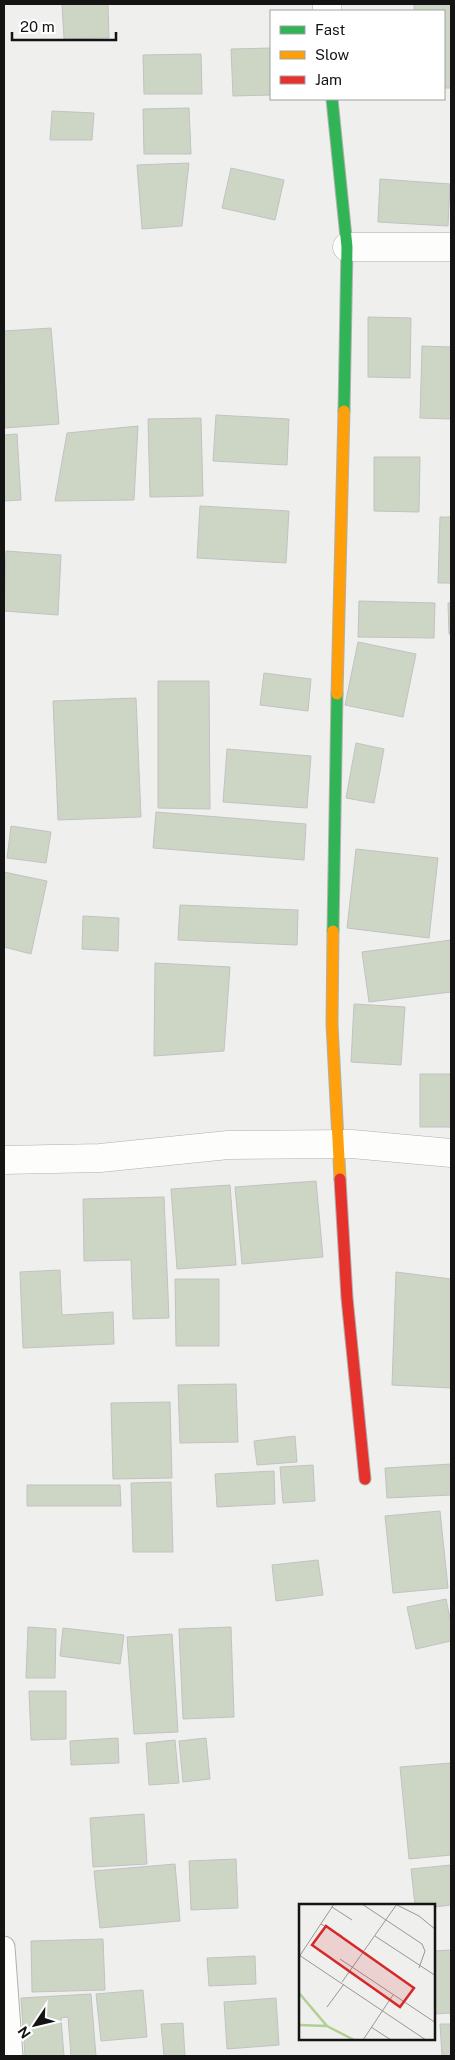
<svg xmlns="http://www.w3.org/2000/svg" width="455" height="2060" font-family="'Public Sans',sans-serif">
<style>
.building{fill:#cdd6c4;stroke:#c2c2c2}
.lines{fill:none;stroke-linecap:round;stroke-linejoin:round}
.lane-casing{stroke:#b0b0af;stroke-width:23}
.street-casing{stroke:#b0b0af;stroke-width:29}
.fast-casing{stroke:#b0b0af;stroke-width:13}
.slow-casing{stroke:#b0b0af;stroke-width:13}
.jam-casing{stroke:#b0b0af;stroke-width:13}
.lane{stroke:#fdfdfc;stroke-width:21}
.street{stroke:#fdfdfc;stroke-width:28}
.fast{stroke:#30b455;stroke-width:11}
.slow{stroke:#ff9f0a;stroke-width:11}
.jam{stroke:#e5322d;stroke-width:11}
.inset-river{fill:none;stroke:#b1d092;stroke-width:2.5}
.inset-road{fill:none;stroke:#979796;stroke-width:1}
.view{fill:#d62828;fill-opacity:0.15;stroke:#d62828;stroke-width:2.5}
.inset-edge{fill:none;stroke:#131413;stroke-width:2.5}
</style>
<rect width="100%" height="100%" fill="#efefee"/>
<!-- building -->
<g class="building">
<polygon points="62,4 108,4 109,38 64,39"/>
<polygon points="414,4 451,4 451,88 444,88 444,11 414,11"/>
<polygon points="271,48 271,95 233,96 231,49"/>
<polygon points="201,54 202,94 144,94 143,55"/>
<polygon points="189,108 191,154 144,154 143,109"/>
<polygon points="52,111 94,113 92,140 50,140"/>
<polygon points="189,163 182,226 142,229 137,165"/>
<polygon points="231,168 284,180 275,220 222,208"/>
<polygon points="380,179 450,184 448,226 378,222"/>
<polygon points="368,317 411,318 410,378 368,377"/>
<polygon points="51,328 59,424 5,428 4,331"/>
<polygon points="422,346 451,347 451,419 420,418"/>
<polygon points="216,415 289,419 287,465 213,461"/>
<polygon points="201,418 203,496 150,497 148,419"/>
<polygon points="138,426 134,500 55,501 67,433"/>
<polygon points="17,434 21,500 4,501 4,435"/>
<polygon points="374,457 420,457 419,512 374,511"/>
<polygon points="200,506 289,511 286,563 197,558"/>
<polygon points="440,517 451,517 451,583 438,583"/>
<polygon points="6,551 61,555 58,615 4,611"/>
<polygon points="359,601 435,603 434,638 358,637"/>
<polygon points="448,603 451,603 451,634 449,634"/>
<polygon points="358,642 416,654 403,717 345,705"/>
<polygon points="264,673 311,679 308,711 260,705"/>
<polygon points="158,681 209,681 210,809 158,808"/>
<polygon points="136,698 141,817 58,820 53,701"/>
<polygon points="356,743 384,749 374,803 346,798"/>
<polygon points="227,749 311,756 307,808 223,802"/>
<polygon points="156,812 306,824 304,860 153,848"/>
<polygon points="11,826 51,832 46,863 7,858"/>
<polygon points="356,849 438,858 429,938 347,928"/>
<polygon points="4,872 47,881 31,954 4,947"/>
<polygon points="180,905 298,910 297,945 178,940"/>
<polygon points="83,916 119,918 118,951 82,949"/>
<polygon points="451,940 451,992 369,1002 362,952"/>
<polygon points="155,963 230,967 224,1051 154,1056"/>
<polygon points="354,1004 405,1007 401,1065 351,1062"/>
<rect x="420" y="1074" width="31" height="53"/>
<polygon points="316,1181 323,1257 242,1264 235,1187"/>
<polygon points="230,1185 236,1265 177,1269 171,1189"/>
<polygon points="164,1197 169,1318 133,1319 131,1260 84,1261 83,1199"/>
<polygon points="60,1270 62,1315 113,1312 114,1344 23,1348 20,1272"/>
<polygon points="396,1272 451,1279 451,1388 392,1385"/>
<polygon points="175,1279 219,1279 219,1346 176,1346"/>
<polygon points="236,1384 238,1442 180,1443 178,1385"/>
<polygon points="170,1402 172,1478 113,1479 111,1403"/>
<polygon points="295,1436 297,1462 257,1465 254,1441"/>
<polygon points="451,1464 451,1495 387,1498 385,1468"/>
<polygon points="313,1465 315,1501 283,1503 280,1467"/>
<polygon points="274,1471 275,1504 217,1507 215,1474"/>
<polygon points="171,1482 173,1552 133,1552 131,1483"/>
<polygon points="27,1485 120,1485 121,1506 27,1506"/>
<polygon points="440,1511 448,1588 393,1593 385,1516"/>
<polygon points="318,1560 323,1595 276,1601 272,1565"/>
<polygon points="446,1599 451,1623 451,1641 416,1649 407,1607"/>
<polygon points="28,1627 56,1629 55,1678 26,1678"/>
<polygon points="231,1627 234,1717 183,1719 179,1629"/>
<polygon points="63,1628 124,1635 120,1664 60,1656"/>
<polygon points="172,1634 178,1732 134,1734 127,1637"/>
<polygon points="29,1691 66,1691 66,1739 31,1740"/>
<polygon points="118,1738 119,1763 71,1765 70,1741"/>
<polygon points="206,1738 210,1779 183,1782 179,1741"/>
<polygon points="175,1740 179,1783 149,1785 146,1743"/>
<polygon points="451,1763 451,1855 409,1859 400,1767"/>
<polygon points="144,1814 147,1864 93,1867 90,1818"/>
<polygon points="236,1859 238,1908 191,1910 189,1861"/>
<polygon points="175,1864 180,1921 100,1928 94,1871"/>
<polygon points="451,1865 451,1905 434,1907 434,1905 415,1905 411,1869"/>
<polygon points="103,1939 105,1990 32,1992 31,1941"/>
<polygon points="451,1950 451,2013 434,2014 434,1951"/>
<polygon points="255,1956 256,1984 209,1986 207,1958"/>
<polygon points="143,1990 147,2037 101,2041 96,1994"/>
<polygon points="91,1994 96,2056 71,2056 68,2017 61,2018 64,2056 25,2056 21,1998"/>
<polygon points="276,1998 279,2045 227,2049 224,2002"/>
<polygon points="183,2023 185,2056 164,2056 161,2024"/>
<polygon points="440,2024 451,2024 451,2056 442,2056"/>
</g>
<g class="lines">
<defs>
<polyline id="lane" points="4,1947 12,2056"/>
<g id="street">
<polyline points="327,4 327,11"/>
<polyline points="347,247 451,247"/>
<polyline points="4,1160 100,1158 228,1145 352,1144 451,1153"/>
</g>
<g id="fast">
<polyline points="332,99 347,247 344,411"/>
<polyline points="333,931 337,694"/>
</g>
<g id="slow">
<polyline points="337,694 344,411"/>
<polyline points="333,931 332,1024 340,1179"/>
</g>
<polyline id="jam" points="340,1179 347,1298 365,1479"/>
</defs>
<!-- lane casing -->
<use href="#lane" class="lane-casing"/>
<!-- street casing -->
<use href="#street" class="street-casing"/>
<!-- fast casing -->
<use href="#fast" class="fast-casing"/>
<!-- slow casing -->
<use href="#slow" class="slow-casing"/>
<!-- jam casing -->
<use href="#jam" class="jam-casing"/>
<!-- lane -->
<use href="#lane" class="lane"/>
<!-- street -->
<use href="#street" class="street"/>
<!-- fast -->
<use href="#fast" class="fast"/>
<!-- slow -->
<use href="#slow" class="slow"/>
<!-- jam -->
<use href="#jam" class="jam"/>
</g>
<!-- overview -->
<g transform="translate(299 1904)">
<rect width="136" height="136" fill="#efefee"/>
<path class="inset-river" d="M0,89L28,122L55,136M0,121L27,122"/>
<path class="inset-road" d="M63,0L123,40L126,47L120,64M98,1L120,12L137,26M33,3L53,16M22,20L43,32M76,32L137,72M0,51L127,136M0,53L35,0M41,55L137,119M43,78L98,0M28,103L45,80M72,123L92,136M64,136L94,91"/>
<path class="view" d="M27,22L115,84L101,103L13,41Z"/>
<rect width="136" height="136" class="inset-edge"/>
</g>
<!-- border -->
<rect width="455" height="2060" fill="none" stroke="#131413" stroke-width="10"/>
<!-- legend -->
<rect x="270" y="10" width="175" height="90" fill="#ffffff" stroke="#a1a1a1"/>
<rect x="280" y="26" width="25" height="8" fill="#30b455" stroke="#a1a1a1"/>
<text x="315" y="35" font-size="15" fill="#131413">Fast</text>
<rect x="280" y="51" width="25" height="8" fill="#ff9f0a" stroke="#a1a1a1"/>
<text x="315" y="60" font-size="15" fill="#131413">Slow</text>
<rect x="280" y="76" width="25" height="8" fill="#e5322d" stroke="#a1a1a1"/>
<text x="315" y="85" font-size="15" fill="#131413">Jam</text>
<!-- north arrow -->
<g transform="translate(35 2025) rotate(235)" stroke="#ffffff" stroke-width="4" paint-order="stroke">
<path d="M0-4L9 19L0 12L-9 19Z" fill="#131413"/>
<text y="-8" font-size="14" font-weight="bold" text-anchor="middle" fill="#131413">N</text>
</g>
<!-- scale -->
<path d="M12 32v8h104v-8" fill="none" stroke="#131413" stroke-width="2.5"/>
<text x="20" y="32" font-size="15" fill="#131413" stroke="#ffffff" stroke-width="4" paint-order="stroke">20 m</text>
</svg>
